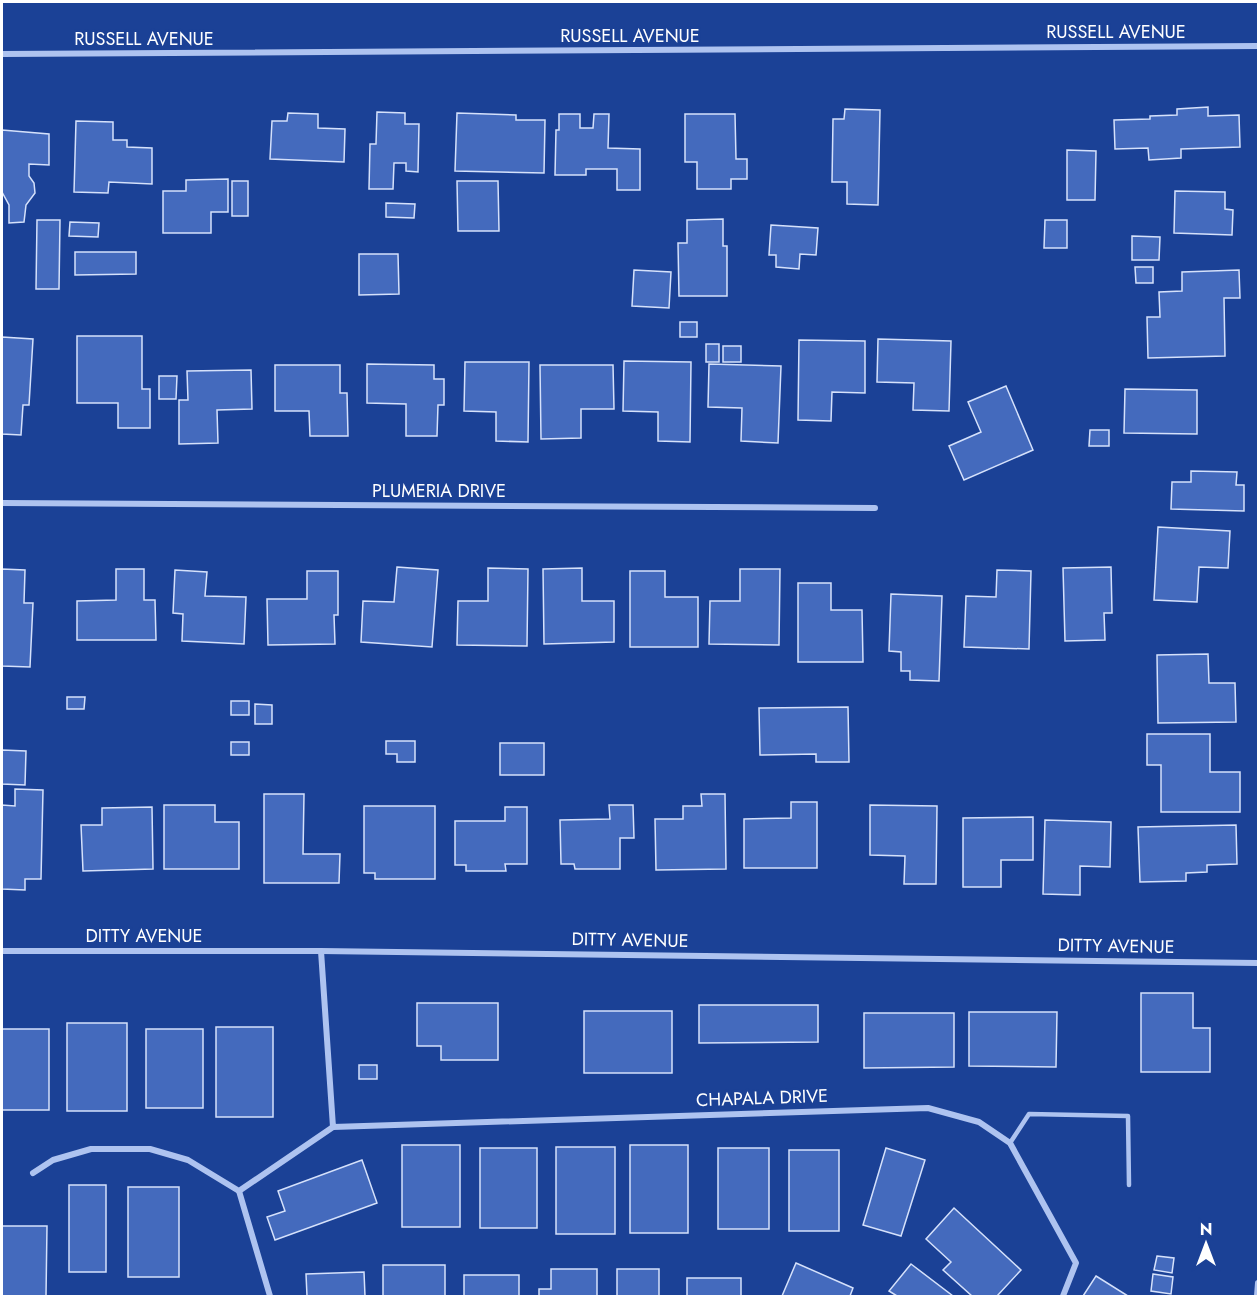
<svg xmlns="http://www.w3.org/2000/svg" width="1260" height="1298" font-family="Jost,sans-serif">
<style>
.building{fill:#446abd;stroke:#d5e1fb;stroke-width:1.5}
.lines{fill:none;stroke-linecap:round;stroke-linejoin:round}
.lane{stroke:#aec3f0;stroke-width:4.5}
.street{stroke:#aec3f0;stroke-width:6}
.labels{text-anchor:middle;stroke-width:5;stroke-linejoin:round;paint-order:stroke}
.street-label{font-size:18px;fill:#fff;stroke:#1b4196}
</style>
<rect width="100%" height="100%" fill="#1b4196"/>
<!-- building -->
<g class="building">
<polygon points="1208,107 1208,116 1239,115 1240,147 1181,149 1181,158 1149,160 1148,148 1115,149 1114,120 1150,119 1150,116 1177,115 1177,109"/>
<polygon points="845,109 880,110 878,205 847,204 847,182 832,182 833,119 844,119"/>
<polygon points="377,112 405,113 405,124 419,124 418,172 406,171 406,163 394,163 393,189 369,189 370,144 376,144"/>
<polygon points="288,113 318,114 318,128 345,129 344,162 270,159 272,121 287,121"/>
<polygon points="457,113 516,115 516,120 545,120 544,173 455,171"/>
<polygon points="559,114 580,114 580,128 593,128 594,114 609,114 608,148 640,149 640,190 617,190 617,169 586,169 586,175 555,175 556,130 559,130"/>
<polygon points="685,114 735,114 736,159 747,159 747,179 731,179 731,189 697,189 697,162 685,162"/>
<polygon points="76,121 113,122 113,140 127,140 127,147 152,148 152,184 109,182 108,193 74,192"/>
<polygon points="2,130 49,134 49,165 29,164 29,176 34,183 35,193 26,205 24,222 9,223 9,205 2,192"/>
<polygon points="1067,150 1096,151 1095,200 1067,200"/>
<polygon points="228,179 228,212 211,212 211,233 163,233 163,191 186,191 186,180"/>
<rect x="232" y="181" width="16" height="35"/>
<polygon points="457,181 498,181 499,231 458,231"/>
<polygon points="1175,191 1225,192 1225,209 1233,210 1232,235 1174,233"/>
<polygon points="386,203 415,204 414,218 386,217"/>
<polygon points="723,219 723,246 727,246 727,296 679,296 678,243 687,243 687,220"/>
<polygon points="37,220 60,220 59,289 36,289"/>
<polygon points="1045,220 1067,220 1067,248 1044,248"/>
<polygon points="70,222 99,223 98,237 69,236"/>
<polygon points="771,225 818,228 816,255 800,254 799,269 776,267 776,255 769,255"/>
<polygon points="1132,236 1160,237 1159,260 1132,260"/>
<polygon points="75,252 136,252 136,274 75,275"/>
<polygon points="359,254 398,254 399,294 359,295"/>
<polygon points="1135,267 1153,267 1153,283 1136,283"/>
<polygon points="634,270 671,272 669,308 632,306"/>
<polygon points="1239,270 1240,298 1224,298 1225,356 1148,358 1147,317 1160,317 1159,292 1182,291 1182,272"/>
<rect x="680" y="322" width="17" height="15"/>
<polygon points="77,336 142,336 142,389 150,389 150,428 118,428 118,403 77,403"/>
<polygon points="2,337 33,339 29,405 23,405 21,435 2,434"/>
<polygon points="878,339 951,341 949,411 913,410 914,383 877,382"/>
<polygon points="799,340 865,341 865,393 832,392 831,421 798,420"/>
<rect x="706" y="344" width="13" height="18"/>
<rect x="723" y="346" width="18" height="16"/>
<polygon points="624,361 691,362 690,442 658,441 658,412 623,411"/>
<polygon points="465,362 529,362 528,442 496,441 496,412 464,411"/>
<polygon points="367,364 434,365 434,379 444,379 444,405 438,405 437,436 406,436 406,404 367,403"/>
<polygon points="709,364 781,366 778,443 741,441 742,408 708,407"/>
<polygon points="275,365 340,365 340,393 347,393 348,436 310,436 309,411 275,411"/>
<polygon points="540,365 613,365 614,409 581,409 581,438 541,439"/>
<polygon points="251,370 252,409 217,410 218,443 179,444 179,400 188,400 187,371"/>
<polygon points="159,376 177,376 176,399 159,399"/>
<polygon points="1006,386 1033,450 964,480 949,446 981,432 968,402"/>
<polygon points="1125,389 1197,390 1197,434 1124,433"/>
<polygon points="1090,430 1109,430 1109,446 1089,446"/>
<polygon points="1191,471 1237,472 1236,485 1244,485 1244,511 1171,509 1172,482 1191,482"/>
<polygon points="1158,527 1230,531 1228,568 1199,567 1197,602 1154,600"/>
<polygon points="397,567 438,570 432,647 361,642 363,601 394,602"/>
<polygon points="1111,567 1112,613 1104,613 1105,640 1065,641 1063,568"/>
<polygon points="488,568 528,569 527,646 457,645 458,601 488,601"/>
<polygon points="582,568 582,601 614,601 614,642 544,644 543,569"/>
<polygon points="2,569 25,570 24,603 33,603 30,667 2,666"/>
<polygon points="116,569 144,569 144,600 155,600 156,640 77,640 77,601 116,600"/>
<polygon points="740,569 780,569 779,645 709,644 710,601 740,601"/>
<polygon points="175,570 207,572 205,596 246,597 244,644 182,641 183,614 173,613"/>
<polygon points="997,570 1031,571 1029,649 964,647 966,596 996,597"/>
<polygon points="307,571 338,571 338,615 334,615 335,644 268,645 267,599 307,599"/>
<polygon points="630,571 665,571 665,597 698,597 698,647 630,647"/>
<polygon points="798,583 831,583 831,610 862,610 863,662 798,662"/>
<polygon points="891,594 942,596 939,681 910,680 910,671 901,671 901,652 889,651"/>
<polygon points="1208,654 1209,683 1235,683 1236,722 1158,723 1157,655"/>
<polygon points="67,697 85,697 84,709 67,709"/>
<rect x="231" y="701" width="18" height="14"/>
<polygon points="255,704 272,705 272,724 255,724"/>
<polygon points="848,707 849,762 816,762 816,754 760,755 759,708"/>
<polygon points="1147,734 1210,734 1210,772 1240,772 1240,812 1161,812 1161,765 1147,765"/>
<polygon points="386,741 415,741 415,762 397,762 397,754 386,754"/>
<rect x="231" y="742" width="18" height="13"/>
<rect x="500" y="743" width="44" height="32"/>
<polygon points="2,750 26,751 25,785 2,784"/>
<polygon points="15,789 43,790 41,879 25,879 25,890 2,889 2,805 15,806"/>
<polygon points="264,794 304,794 303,854 340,854 339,883 264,883"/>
<polygon points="701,794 725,794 726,869 656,870 655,819 683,819 683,806 702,806"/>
<polygon points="791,802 817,802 817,868 744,868 744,819 791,818"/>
<polygon points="164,805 215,805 215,822 239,822 239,869 164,869"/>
<polygon points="609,805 633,805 634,838 620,838 620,869 575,869 574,864 561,864 560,820 610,819"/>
<polygon points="870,805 937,806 936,884 904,884 905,856 870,855"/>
<polygon points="364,806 435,806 435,879 375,879 375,873 364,873"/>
<polygon points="152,807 153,869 83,871 81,825 102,825 102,808"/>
<polygon points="505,807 527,807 527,864 505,864 506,871 466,871 466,865 455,865 455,821 505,821"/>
<polygon points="1033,817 1033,860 1001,860 1001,887 963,887 963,818"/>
<polygon points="1045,820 1111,822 1110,867 1080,866 1080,895 1043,894"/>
<polygon points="1236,825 1237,864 1207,865 1207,872 1186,873 1186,881 1140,882 1138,827"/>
<polygon points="1141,993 1193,993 1193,1028 1210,1028 1210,1072 1141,1072"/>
<polygon points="417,1003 498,1003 498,1060 441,1060 441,1046 417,1046"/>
<polygon points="699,1005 818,1005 818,1042 699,1043"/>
<rect x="584" y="1011" width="88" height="62"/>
<polygon points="969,1012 1057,1012 1056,1067 969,1066"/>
<polygon points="864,1013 954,1013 954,1067 864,1068"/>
<rect x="67" y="1023" width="60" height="88"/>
<rect x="216" y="1027" width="57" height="90"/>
<rect x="2" y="1029" width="47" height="81"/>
<rect x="146" y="1029" width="57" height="79"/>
<rect x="359" y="1065" width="18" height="14"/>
<rect x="402" y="1145" width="58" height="82"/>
<rect x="630" y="1145" width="58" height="88"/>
<rect x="556" y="1147" width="59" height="87"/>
<rect x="480" y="1148" width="57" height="80"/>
<rect x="718" y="1148" width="51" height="81"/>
<polygon points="886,1148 925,1160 901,1236 863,1225"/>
<rect x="789" y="1150" width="50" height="81"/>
<polygon points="362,1160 377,1203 275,1240 267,1217 285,1211 278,1191"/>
<rect x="69" y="1185" width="37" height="87"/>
<rect x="128" y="1187" width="51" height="90"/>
<polygon points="954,1208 1021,1270 997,1296 972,1296 943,1270 951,1262 926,1239"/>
<polygon points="2,1226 47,1226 46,1296 2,1296"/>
<polygon points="1157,1256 1174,1258 1172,1273 1154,1270"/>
<polygon points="796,1263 853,1288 850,1296 782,1296"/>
<polygon points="911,1264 953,1296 897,1296 889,1291"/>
<rect x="383" y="1265" width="62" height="31"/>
<polygon points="551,1269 597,1269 597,1296 539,1296 539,1289 551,1289"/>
<rect x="617" y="1269" width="42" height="27"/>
<polygon points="364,1272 365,1296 307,1296 306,1274"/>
<polygon points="1153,1274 1173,1277 1171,1294 1151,1291"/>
<rect x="464" y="1275" width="55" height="21"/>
<polygon points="1096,1276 1128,1296 1083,1296"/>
<rect x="687" y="1278" width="54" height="18"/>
</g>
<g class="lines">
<!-- lane -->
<polyline class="lane" points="1010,1143 1029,1114 1128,1116 1129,1185"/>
<!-- street -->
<g class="street">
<polyline points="2,54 1258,46"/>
<polyline points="2,503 875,508"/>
<polyline points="2,951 321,951 1258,963"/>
<polyline points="321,951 333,1127 928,1108 979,1122 1010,1143 1076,1263 1063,1296"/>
<polyline points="33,1173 53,1160 91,1149 150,1149 188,1160 239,1191 333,1127"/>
<polyline points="239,1191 270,1296"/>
<polyline points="1257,1296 1258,1283"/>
</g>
</g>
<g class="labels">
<!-- street labels -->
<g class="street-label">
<text x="1116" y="38">RUSSELL AVENUE</text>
<text x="630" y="42">RUSSELL AVENUE</text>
<text x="144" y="45">RUSSELL AVENUE</text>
<text x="439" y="497">PLUMERIA DRIVE</text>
<text x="144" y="942">DITTY AVENUE</text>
<text transform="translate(630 940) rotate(1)" y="6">DITTY AVENUE</text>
<text transform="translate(1116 946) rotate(1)" y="6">DITTY AVENUE</text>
<text transform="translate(762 1098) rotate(-2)" y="6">CHAPALA DRIVE</text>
</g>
</g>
<!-- border -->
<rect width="1260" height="1298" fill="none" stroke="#ffffff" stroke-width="6"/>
<!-- north arrow -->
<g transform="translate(1206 1244)" stroke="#1b4196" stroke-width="4.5" paint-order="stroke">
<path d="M0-4.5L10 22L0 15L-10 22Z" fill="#ffffff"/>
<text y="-9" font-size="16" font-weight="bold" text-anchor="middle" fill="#ffffff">N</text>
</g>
</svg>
